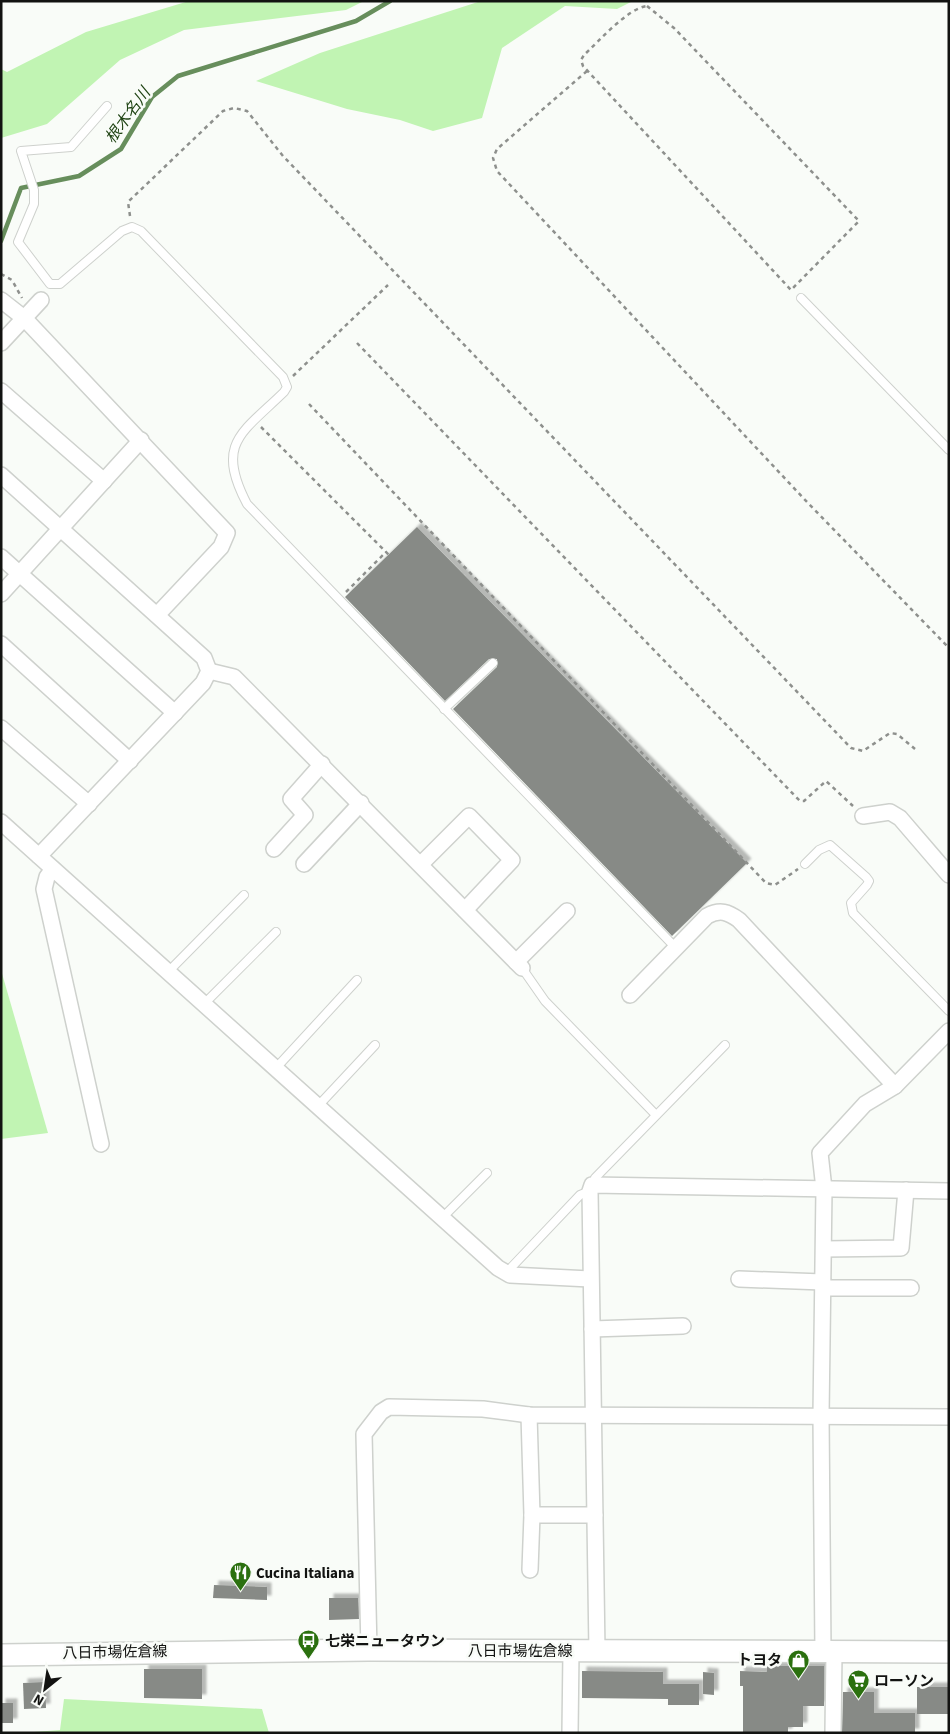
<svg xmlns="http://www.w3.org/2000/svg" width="950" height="1734" font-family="'Source Sans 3','Noto Sans JP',sans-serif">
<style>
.green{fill:#c1f4b3}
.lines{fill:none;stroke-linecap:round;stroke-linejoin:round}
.stream{stroke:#678e5c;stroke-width:4.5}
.building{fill:#878a86;filter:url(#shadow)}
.lane-casing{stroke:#ced1cd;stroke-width:10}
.street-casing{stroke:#ced1cd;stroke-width:18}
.secondary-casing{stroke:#ced1cd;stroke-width:24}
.path{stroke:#8e908d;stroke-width:2.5;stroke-dasharray:4 4;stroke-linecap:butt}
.lane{stroke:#fff;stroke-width:8}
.street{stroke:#fff;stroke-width:15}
.secondary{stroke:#fff;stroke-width:21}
.labels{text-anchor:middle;stroke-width:5;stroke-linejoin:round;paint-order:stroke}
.poi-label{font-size:15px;font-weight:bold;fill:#121311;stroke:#f9fcf8;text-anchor:start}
.street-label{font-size:15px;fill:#121311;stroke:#f9fcf8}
.water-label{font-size:16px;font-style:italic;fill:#204414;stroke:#f9fcf8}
</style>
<defs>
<filter id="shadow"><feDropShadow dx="4.5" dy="-4.5" stdDeviation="1" flood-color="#0004"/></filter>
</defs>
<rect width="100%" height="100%" fill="#f9fcf8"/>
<!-- green -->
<g class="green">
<polygon points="189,1 364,1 346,10 184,30 120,60 47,124 1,138 1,69 7,72 86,32"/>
<polygon points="481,1 633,1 617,9 565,6 502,48 482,118 433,131 400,120 347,109 256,81 320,53"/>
<polygon points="1,970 48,1133 1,1139"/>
<polygon points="64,1699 262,1709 269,1733 21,1733 60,1730"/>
</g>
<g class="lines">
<!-- stream -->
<polyline class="stream" points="1,241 21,188 79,176 121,149 152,97 178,76 356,21 390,1"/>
</g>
<!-- building -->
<g class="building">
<polygon points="417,527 747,863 672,936 453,709 497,667 497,659 489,659 445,701 345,597"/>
<polygon points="214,1585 267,1587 267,1600 213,1598"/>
<polygon points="329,1598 358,1598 359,1619 329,1620"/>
<polygon points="767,1666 824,1666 824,1706 803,1706 803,1727 788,1727 788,1733 743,1733 743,1686 740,1686 740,1671 767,1672"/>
<polygon points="144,1669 202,1669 202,1699 144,1698"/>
<polygon points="582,1671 663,1672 663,1684 699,1684 699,1705 668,1705 668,1699 582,1698"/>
<polygon points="703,1672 714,1673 714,1695 703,1694"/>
<polygon points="45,1682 46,1708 24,1709 23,1683"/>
<rect x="917" y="1687" width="32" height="27"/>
<polygon points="843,1692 874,1692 874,1713 915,1713 915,1733 842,1733"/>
<rect x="1" y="1703" width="12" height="20"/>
</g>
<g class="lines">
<defs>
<g id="lane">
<path d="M107,106L71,147L21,151L34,190V204L18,242L50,284H60L122,231L132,227L141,231L283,377L287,387L284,392C242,433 215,443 247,504L675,947"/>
<polyline points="801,298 949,450"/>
<polyline points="444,709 493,663"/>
<polyline points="805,864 819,850 830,845 866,877 869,881 867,885 851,903 853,913 949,1011"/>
<polyline points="522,968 545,1001 656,1115"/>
<polyline points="168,972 244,895"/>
<polyline points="204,1004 276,932"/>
<polyline points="276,1068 357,980"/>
<polyline points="318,1106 375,1045"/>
<polyline points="592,1185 595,1178 725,1045"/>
<polyline points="442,1218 487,1173"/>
<polyline points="506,1273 580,1195 590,1191"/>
</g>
<g id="street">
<polyline points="1,300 24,318 227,533 221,547 157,615"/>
<polyline points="1,343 41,300"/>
<polyline points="1,391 104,481"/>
<polyline points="1,475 204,658 209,671 203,683 39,856"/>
<polyline points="1,557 175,713"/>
<polyline points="1,594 141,440"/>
<polyline points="1,644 130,761"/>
<polyline points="209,671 234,677 522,968"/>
<polyline points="1,728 89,804"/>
<polyline points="863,816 890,812 900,818 949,875"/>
<polyline points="1,822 498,1268 510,1275 590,1279"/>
<polyline points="274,849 305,815 291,799 322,764"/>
<polyline points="304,864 361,803"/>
<polyline points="421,864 469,816 512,860 465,910"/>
<polyline points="53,869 47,877 44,889 101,1144"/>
<polyline points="516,962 567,911"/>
<path d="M630,995L707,916C720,909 728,912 739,920L895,1086"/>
<polyline points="824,1249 901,1248 906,1190"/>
<polyline points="739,1279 823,1282"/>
<polyline points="823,1288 911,1288"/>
<polyline points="592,1329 683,1326"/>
<polyline points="529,1415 532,1515 530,1570"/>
<polyline points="532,1515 595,1515"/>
<polyline points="369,1650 364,1434 381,1412 389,1407 483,1409 529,1415 949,1417"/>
<polyline points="597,1651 590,1191 592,1185 949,1191"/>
<polyline points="823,1652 821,1416 824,1189 820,1153 865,1104 895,1086 949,1031"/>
<polyline points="570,1733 571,1651"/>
<polyline points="833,1733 834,1652"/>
</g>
<polyline id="secondary" points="1,1655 369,1650 949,1652"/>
</defs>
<!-- lane casing -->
<use href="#lane" class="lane-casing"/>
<!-- street casing -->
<use href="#street" class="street-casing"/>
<!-- secondary casing -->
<use href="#secondary" class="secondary-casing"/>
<!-- path -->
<g class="path">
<path d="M647,6L674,28L859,221L791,290L583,66L581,60L584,55C599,41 628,8 647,6Z"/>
<polyline points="587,71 497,149 493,158 497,171 807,502 949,648"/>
<polyline points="130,216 128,202 223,111 234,108 247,111 283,156 851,748 863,751 890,733 897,734 915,749"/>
<polyline points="1,274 12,280 22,298"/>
<polyline points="357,343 800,801 804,801 826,781 853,806"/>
<polyline points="293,376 388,285"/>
<polyline points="309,404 766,883 775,885 798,869"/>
<polyline points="261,427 389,555"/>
<polyline points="346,592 386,552"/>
</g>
<!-- lane -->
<use href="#lane" class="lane"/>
<!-- street -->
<use href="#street" class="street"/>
<!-- secondary -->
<use href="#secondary" class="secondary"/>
</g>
<!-- icons -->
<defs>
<symbol id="restaurant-pin" viewBox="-11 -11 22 30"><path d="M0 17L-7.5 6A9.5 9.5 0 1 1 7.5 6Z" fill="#2b700f" stroke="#f9fcf8"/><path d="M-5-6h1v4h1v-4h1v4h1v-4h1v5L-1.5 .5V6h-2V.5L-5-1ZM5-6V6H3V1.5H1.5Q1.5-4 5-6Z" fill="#fff"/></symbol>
<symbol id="bus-pin" viewBox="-11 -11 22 30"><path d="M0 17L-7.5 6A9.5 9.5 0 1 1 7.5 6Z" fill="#2b700f" stroke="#f9fcf8"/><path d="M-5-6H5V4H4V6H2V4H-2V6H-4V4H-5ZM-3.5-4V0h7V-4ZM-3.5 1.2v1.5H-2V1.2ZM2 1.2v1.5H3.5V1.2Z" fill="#fff"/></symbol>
<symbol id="shop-pin" viewBox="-11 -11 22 30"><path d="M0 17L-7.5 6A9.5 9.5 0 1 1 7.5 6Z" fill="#2b700f" stroke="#f9fcf8"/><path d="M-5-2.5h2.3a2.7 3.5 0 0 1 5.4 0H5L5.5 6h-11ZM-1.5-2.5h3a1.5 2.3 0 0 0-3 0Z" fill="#fff"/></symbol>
<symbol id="supermarket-pin" viewBox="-11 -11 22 30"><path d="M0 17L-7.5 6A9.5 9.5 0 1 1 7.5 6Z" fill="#2b700f" stroke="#f9fcf8"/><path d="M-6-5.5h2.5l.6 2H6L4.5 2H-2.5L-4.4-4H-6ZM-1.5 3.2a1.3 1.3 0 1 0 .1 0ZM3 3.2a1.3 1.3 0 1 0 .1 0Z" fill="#fff"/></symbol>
</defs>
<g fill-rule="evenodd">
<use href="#restaurant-pin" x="228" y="1560" width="25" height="34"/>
<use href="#bus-pin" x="296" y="1628" width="25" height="34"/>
<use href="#shop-pin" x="786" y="1648" width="25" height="34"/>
<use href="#supermarket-pin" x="846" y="1668" width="25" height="34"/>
</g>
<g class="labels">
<!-- poi labels -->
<g class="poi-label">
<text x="256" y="1578">Cucina Italiana</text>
<text x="325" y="1646">七栄ニュータウン</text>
<text x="782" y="1665" text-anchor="end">トヨタ</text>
<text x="874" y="1686">ローソン</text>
</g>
<!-- street labels -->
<g class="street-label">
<text x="520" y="1656">八日市場佐倉線</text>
<text transform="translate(115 1652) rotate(-1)" y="5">八日市場佐倉線</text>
</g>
<!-- water labels -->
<g class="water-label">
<text transform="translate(127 115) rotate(-54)" y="6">根木名川</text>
</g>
</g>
<!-- border -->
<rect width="950" height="1734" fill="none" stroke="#121311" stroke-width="5"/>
<!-- north arrow -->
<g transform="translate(45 1689) rotate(210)" stroke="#f9fcf8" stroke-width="4" paint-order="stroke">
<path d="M0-4L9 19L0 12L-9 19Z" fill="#121311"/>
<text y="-8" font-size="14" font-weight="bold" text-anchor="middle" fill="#121311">N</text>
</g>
</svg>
